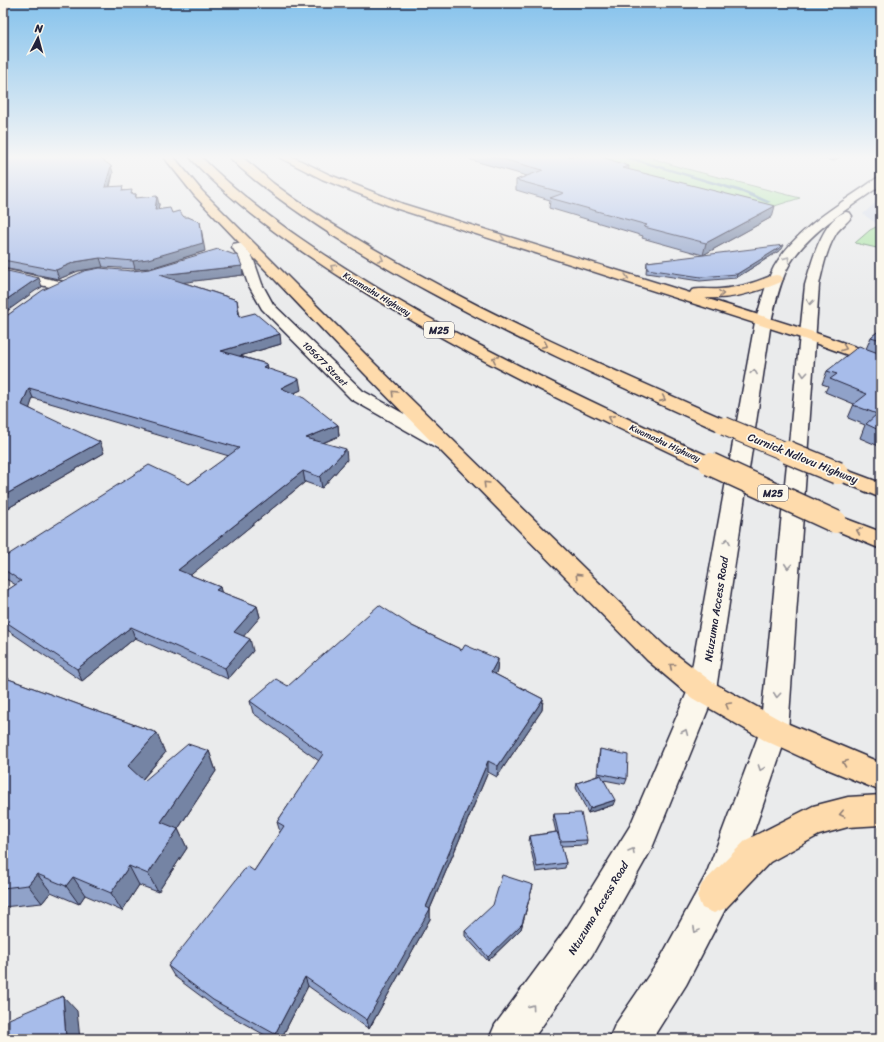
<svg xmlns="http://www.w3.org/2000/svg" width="884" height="1042" font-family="Sriracha,sans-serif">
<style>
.built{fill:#d6ddeb}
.green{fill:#ace4a7;stroke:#678371}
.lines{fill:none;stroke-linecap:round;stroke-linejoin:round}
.stream{fill:#658fa9;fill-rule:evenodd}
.minor-casing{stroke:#22223b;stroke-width:3}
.major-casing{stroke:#22223b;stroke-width:3}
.minor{fill:#fbf7ec;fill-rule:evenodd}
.major{fill:#fedbac;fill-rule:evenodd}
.major-bridge-far1-casing{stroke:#22223b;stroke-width:20;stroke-linecap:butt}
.major-bridge-casing{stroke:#22223b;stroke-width:25;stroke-linecap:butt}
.major-bridge-far1{stroke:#fedbac;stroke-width:18}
.major-bridge{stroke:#fedbac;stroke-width:22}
.wall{fill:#90a2c9;stroke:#22223b}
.shaded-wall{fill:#7584a4;stroke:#22223b}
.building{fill:#a7bcea;stroke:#22223b}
.oneway{stroke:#907e74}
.oneway2{stroke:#99979c}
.labels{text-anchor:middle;stroke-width:3.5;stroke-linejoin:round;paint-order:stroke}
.far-street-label{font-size:9px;fill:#22223b;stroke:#fbf7ec}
.shield{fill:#fbf7ec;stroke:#636270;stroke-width:1}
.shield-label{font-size:10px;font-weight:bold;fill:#22223b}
.street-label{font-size:11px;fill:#22223b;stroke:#fbf7ec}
</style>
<rect width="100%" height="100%" fill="#eaebec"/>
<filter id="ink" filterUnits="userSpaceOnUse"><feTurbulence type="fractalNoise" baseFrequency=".025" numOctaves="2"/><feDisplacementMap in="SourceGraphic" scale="8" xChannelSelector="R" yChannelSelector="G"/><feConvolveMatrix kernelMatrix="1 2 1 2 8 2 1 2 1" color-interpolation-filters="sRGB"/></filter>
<g filter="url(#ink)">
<!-- built -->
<polygon class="built" points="881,198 881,227 863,214"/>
<!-- green -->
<g class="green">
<polygon points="570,156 654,156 652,158 679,167 800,198 762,210"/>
<polygon points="878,226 881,227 881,249 855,243 870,230"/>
</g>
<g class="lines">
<!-- stream -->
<g class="stream">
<polygon points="619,156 626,156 746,191 771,202 767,203 742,193"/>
<polygon points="881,236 881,240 876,238 877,237"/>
</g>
<defs>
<g id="minor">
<path d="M881,177V185C850,208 805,233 787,269C779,286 775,304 771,322L716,690L652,848L592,955L533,1039H489L495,1025L566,929L630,826L688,690L755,322C761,304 765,284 774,267C797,227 841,204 877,178Z"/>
<path d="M846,212L850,213L852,216C848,222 842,226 837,232C827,248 823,267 819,285L788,731L732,896L686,985L652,1039H609L615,1025L660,959L706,875L760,731L805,285C811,265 822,218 846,212Z"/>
<polygon points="238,243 243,244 253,258 262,284 273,304 363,391 453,441 456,445 453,449 446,451 439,449 351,399 262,309 248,284 239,258 232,247 233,244"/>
<polygon points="3,269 64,282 66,285 64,288 59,289 3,277"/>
</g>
<g id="major">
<polygon points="163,156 173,156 202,191 376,365 631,614 665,646 712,682 784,722 881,763 881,791 825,768 764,740 692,698 647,660 364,373 194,195"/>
<path d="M189,156H200C255,211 321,254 387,294C493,356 605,409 717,460L720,464L717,468L710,470L703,468C566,404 428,338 303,252C274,232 245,210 219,186C209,177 198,167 189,156Z"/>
<path d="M229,156C233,156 238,155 241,157C250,162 265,177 274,184C298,202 323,219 349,234C470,308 601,365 731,422L733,426L731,430L724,432L717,430C586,371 454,312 332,235C306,218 280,200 256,181C247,173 236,165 229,156Z"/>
<path d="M277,156H291L330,175L403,204L690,293L692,290C701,288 711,290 720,289C738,288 754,283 771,276L776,275L781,276L783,279L781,282C757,292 731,300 705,298L813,332L881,356V367L801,338L395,208L322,179Z"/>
<polygon points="838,467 881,483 881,498 831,477 828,473 831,469"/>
<polygon points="836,515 881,532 881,549 828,527 825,522 828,517"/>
<polygon points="881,795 881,825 848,827 819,835 770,862 726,908 714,913 702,908 697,896 702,884 746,840 813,806 848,797"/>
</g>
</defs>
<!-- minor casing -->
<use href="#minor" class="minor-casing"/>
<!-- major casing -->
<use href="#major" class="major-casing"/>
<!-- minor -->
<use href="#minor" class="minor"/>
<!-- major -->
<use href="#major" class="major"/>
<defs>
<polyline id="major-bridge-far1" points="724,426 789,453"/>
<g id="major-bridge">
<polyline points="787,452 838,473"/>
<polyline points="710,464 836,522"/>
</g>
</defs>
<!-- major-bridge-far1 casing -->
<use href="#major-bridge-far1" class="major-bridge-far1-casing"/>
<!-- major-bridge casing -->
<use href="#major-bridge" class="major-bridge-casing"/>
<!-- major-bridge-far1 -->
<use href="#major-bridge-far1" class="major-bridge-far1"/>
<!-- major-bridge -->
<use href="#major-bridge" class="major-bridge"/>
</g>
<!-- wall -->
<g class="wall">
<polygon points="3,156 111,166 113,173 110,187 125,191 133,194 136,194 136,198 159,204 158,209 172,213 205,251 151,268 135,269 103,267 78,271 59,279 3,268 3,189 7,189 3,188"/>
<polygon points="471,156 599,156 629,170 772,217 703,255 642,238 643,236 549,208 550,200 516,190 516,180 527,176 471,160"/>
<polygon points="812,156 842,156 833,161"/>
<polygon points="782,249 736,278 700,281 646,273 647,262"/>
<polygon points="242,266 243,275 182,282 237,300 240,317 281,344 240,356 267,364 268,368 301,390 294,393 338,425 339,436 323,443 347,460 322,488 305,482 190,575 220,587 221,592 257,606 260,617 243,636 253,651 228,679 135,638 82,681 3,627 3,593 16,585 3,577 3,558 189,484 229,456 33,398 29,408 104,453 3,511 3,318 132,271"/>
<polygon points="881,329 881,447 860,438 865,425 848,418 854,404 825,392 828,386 822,384 827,371 866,349 871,337"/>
<polygon points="412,626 462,650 498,659 497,671 495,674 543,699 542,710 497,777 488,772 430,909 430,919 369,1029 308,986 281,1039 272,1039 218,1009 174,976 168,966 254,871 280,832 277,822 319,761 253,713 250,701 288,686"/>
<polygon points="3,677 157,733 165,753 142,780 144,781 209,751 216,771 178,829 187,848 158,892 139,885 122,911 85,895 79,904 51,892 42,903 3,907"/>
<polygon points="600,749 627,779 625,784 604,780 613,805 588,813 576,788 577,783 597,776 599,755"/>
<polygon points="554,814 587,840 586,845 561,846 566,863 565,868 536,872 529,841 530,836 556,832 553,819"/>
<polygon points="533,885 521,929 488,961 465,936 465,931"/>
</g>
<!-- shaded-wall -->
<g class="shaded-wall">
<polygon points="834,156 842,156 833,161"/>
<polygon points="111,166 113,173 107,195 105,187"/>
<polygon points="629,166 628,175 623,168"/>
<polygon points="157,196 159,204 157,218 155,210"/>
<polygon points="775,206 772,217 703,255 706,243"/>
<polygon points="200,222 205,251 151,268 135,269 133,261"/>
<polygon points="784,245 782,249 736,278 737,274"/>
<polygon points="100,258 103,267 78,271 59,279 56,270 75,262"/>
<polygon points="242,266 243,275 163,285 160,275"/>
<polygon points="39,278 42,287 35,291 3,314 3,302 32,282"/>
<polygon points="280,334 281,344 223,361 221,351"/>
<polygon points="267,364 269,374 263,367"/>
<polygon points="299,379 301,390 283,398 281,388"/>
<polygon points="29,388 33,398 27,416 22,405"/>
<polygon points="338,425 339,436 308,449 306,438"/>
<polygon points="100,442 104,453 3,511 3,496"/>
<polygon points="346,449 347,460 322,488 320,477"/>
<polygon points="303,471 305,482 182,582 178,570"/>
<polygon points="220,587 223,598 216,590"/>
<polygon points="257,606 260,617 237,644 234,632"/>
<polygon points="131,627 135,638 82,681 77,669"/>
<polygon points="250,639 253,651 228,679 225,668"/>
<polygon points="498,659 497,671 490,683 491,672"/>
<polygon points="543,699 542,710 497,777 498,766"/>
<polygon points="157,733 165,753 137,785 128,766"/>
<polygon points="209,751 216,771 170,841 161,822"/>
<polygon points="488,761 488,772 429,911 430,909 430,919 369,1029 367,1020 426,907"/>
<polygon points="615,800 613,805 588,813 590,808"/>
<polygon points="178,829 187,848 158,892 148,874"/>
<polygon points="129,866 139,885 122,911 111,893"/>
<polygon points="37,874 51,892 42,903 28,885"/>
<polygon points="73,877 85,895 79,904 66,886"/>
<polygon points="533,885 521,929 488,961 488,957"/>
<polygon points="305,977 308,986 281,1039 277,1039 275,1034"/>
<polygon points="63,996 77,1011 80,1039 66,1039"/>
</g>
<!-- building -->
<g class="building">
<polygon points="3,156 97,156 111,166 105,187 123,186 122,191 132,190 131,194 136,194 135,198 157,196 155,210 170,208 172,213 179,211 184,217 188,217 200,222 203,243 148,259 133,261 100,258 75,262 56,270 3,260 3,189 7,189 6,180 3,180"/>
<polygon points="491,156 599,156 629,166 623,168 775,206 706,243 644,227 647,225 550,198 564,193 516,180 543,170"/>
<polygon points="784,245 737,274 701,277 647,269 647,262"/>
<polygon points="218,249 238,256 242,266 160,275 237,300 239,317 255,313 280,334 221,351 267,364 263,367 299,379 281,388 304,398 338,425 306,438 346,449 320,477 303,471 178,570 220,587 216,590 257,606 234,632 250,639 225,668 131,627 77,669 3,620 3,593 21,581 3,569 3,558 149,465 189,484 239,448 29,388 22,405 100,442 3,496 3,318 5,317 43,290 84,271 100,268 132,271 150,269"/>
<polygon points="3,270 39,278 32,282 3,302"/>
<polygon points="881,329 881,340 871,337"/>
<polygon points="859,346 881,354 881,431 866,424 877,414 853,405 867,394 830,379 837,374 827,371"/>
<polygon points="379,605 412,626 462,650 465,645 498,659 491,672 543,699 498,766 488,761 426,907 430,909 367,1020 305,977 275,1034 213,1000 168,966 247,866 254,871 284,826 277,822 323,754 250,701 276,679 288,686"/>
<polygon points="3,677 157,733 128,766 144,781 188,744 209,751 161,822 178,829 148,874 129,866 111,893 73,877 66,886 37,874 28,885 3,888"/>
<polygon points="600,749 628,755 627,779 598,773"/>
<polygon points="601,775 615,800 590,808 577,783"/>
<polygon points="581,813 587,840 560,841 566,863 537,867 530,836 557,832 560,840 554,814"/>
<polygon points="502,875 533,885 522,924 488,957 465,931 493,905"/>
<polygon points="63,996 66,1039 9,1039 9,1019"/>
</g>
<!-- one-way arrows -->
<defs><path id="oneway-chevron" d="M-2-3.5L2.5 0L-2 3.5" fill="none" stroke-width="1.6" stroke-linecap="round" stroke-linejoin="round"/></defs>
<g class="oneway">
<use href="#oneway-chevron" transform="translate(502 239) rotate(18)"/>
<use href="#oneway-chevron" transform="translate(381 259) rotate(30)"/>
<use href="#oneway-chevron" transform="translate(333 267) rotate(-148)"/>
<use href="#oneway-chevron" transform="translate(626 278) rotate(17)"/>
<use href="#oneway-chevron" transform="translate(721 294) rotate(-3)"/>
<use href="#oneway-chevron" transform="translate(545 345) rotate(26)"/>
<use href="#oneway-chevron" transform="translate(844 348) rotate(20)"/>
<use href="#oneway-chevron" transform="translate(495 359) rotate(-153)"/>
<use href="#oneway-chevron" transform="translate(394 393) rotate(-135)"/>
<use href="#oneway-chevron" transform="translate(663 399) rotate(24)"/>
<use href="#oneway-chevron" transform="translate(611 418) rotate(-153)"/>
<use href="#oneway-chevron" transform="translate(486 484) rotate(-135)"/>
<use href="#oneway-chevron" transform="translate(859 531) rotate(-157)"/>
<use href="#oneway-chevron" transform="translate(578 576) rotate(-135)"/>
<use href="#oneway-chevron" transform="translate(672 666) rotate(-141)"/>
<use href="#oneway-chevron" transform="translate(728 705) rotate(-150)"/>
<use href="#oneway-chevron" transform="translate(845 763) rotate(-158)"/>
<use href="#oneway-chevron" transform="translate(842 814) rotate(167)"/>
</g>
<g class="oneway2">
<use href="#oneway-chevron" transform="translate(787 259) rotate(-55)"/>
<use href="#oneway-chevron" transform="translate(810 302) rotate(96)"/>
<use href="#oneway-chevron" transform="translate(754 372) rotate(-81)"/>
<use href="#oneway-chevron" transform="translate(804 374) rotate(95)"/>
<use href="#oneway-chevron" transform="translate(727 541) rotate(-81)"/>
<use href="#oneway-chevron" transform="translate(788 566) rotate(95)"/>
<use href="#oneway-chevron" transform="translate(777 695) rotate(95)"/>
<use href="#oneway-chevron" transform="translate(685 732) rotate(-67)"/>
<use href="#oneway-chevron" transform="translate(761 768) rotate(110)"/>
<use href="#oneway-chevron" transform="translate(632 851) rotate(-60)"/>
<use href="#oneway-chevron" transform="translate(696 930) rotate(118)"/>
<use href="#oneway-chevron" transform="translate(532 1007) rotate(-54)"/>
</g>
</g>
<!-- sky -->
<linearGradient id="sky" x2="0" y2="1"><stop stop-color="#85c2ec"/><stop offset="0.52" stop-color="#f6f6f6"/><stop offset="1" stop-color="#f6f6f6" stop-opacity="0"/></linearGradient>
<rect width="884" height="302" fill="url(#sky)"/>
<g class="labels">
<!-- far-street labels -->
<g class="far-street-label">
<text transform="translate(377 294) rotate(31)" y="3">Kwamashu Highway</text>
<text transform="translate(325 364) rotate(45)" y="3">105677 Street</text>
<text transform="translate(665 443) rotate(25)" y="3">Kwamashu Highway</text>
</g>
<!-- shield labels -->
<g class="shield">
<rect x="424" y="322" width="30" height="16" rx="3"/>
<rect x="758" y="485" width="30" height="16" rx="3"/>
</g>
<g class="shield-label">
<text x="439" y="334">M25</text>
<text x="773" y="497">M25</text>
</g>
<!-- street labels -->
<g class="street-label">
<text transform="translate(803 458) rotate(22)" y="4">Curnick Ndlovu Highway</text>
<text transform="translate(716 609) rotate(-81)" y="4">Ntuzuma Access Road</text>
<text transform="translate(598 908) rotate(-59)" y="4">Ntuzuma Access Road</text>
</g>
</g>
<!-- margin -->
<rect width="884" height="1042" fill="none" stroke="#fbf7ec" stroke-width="16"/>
<rect x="8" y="8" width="868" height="1026" fill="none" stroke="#22223b" stroke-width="1.5" filter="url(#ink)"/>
<!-- north arrow -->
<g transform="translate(38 38) rotate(6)" stroke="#fbf7ec" stroke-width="3" paint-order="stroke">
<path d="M0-3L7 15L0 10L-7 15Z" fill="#22223b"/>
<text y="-6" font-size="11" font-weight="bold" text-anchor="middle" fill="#22223b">N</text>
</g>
</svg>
